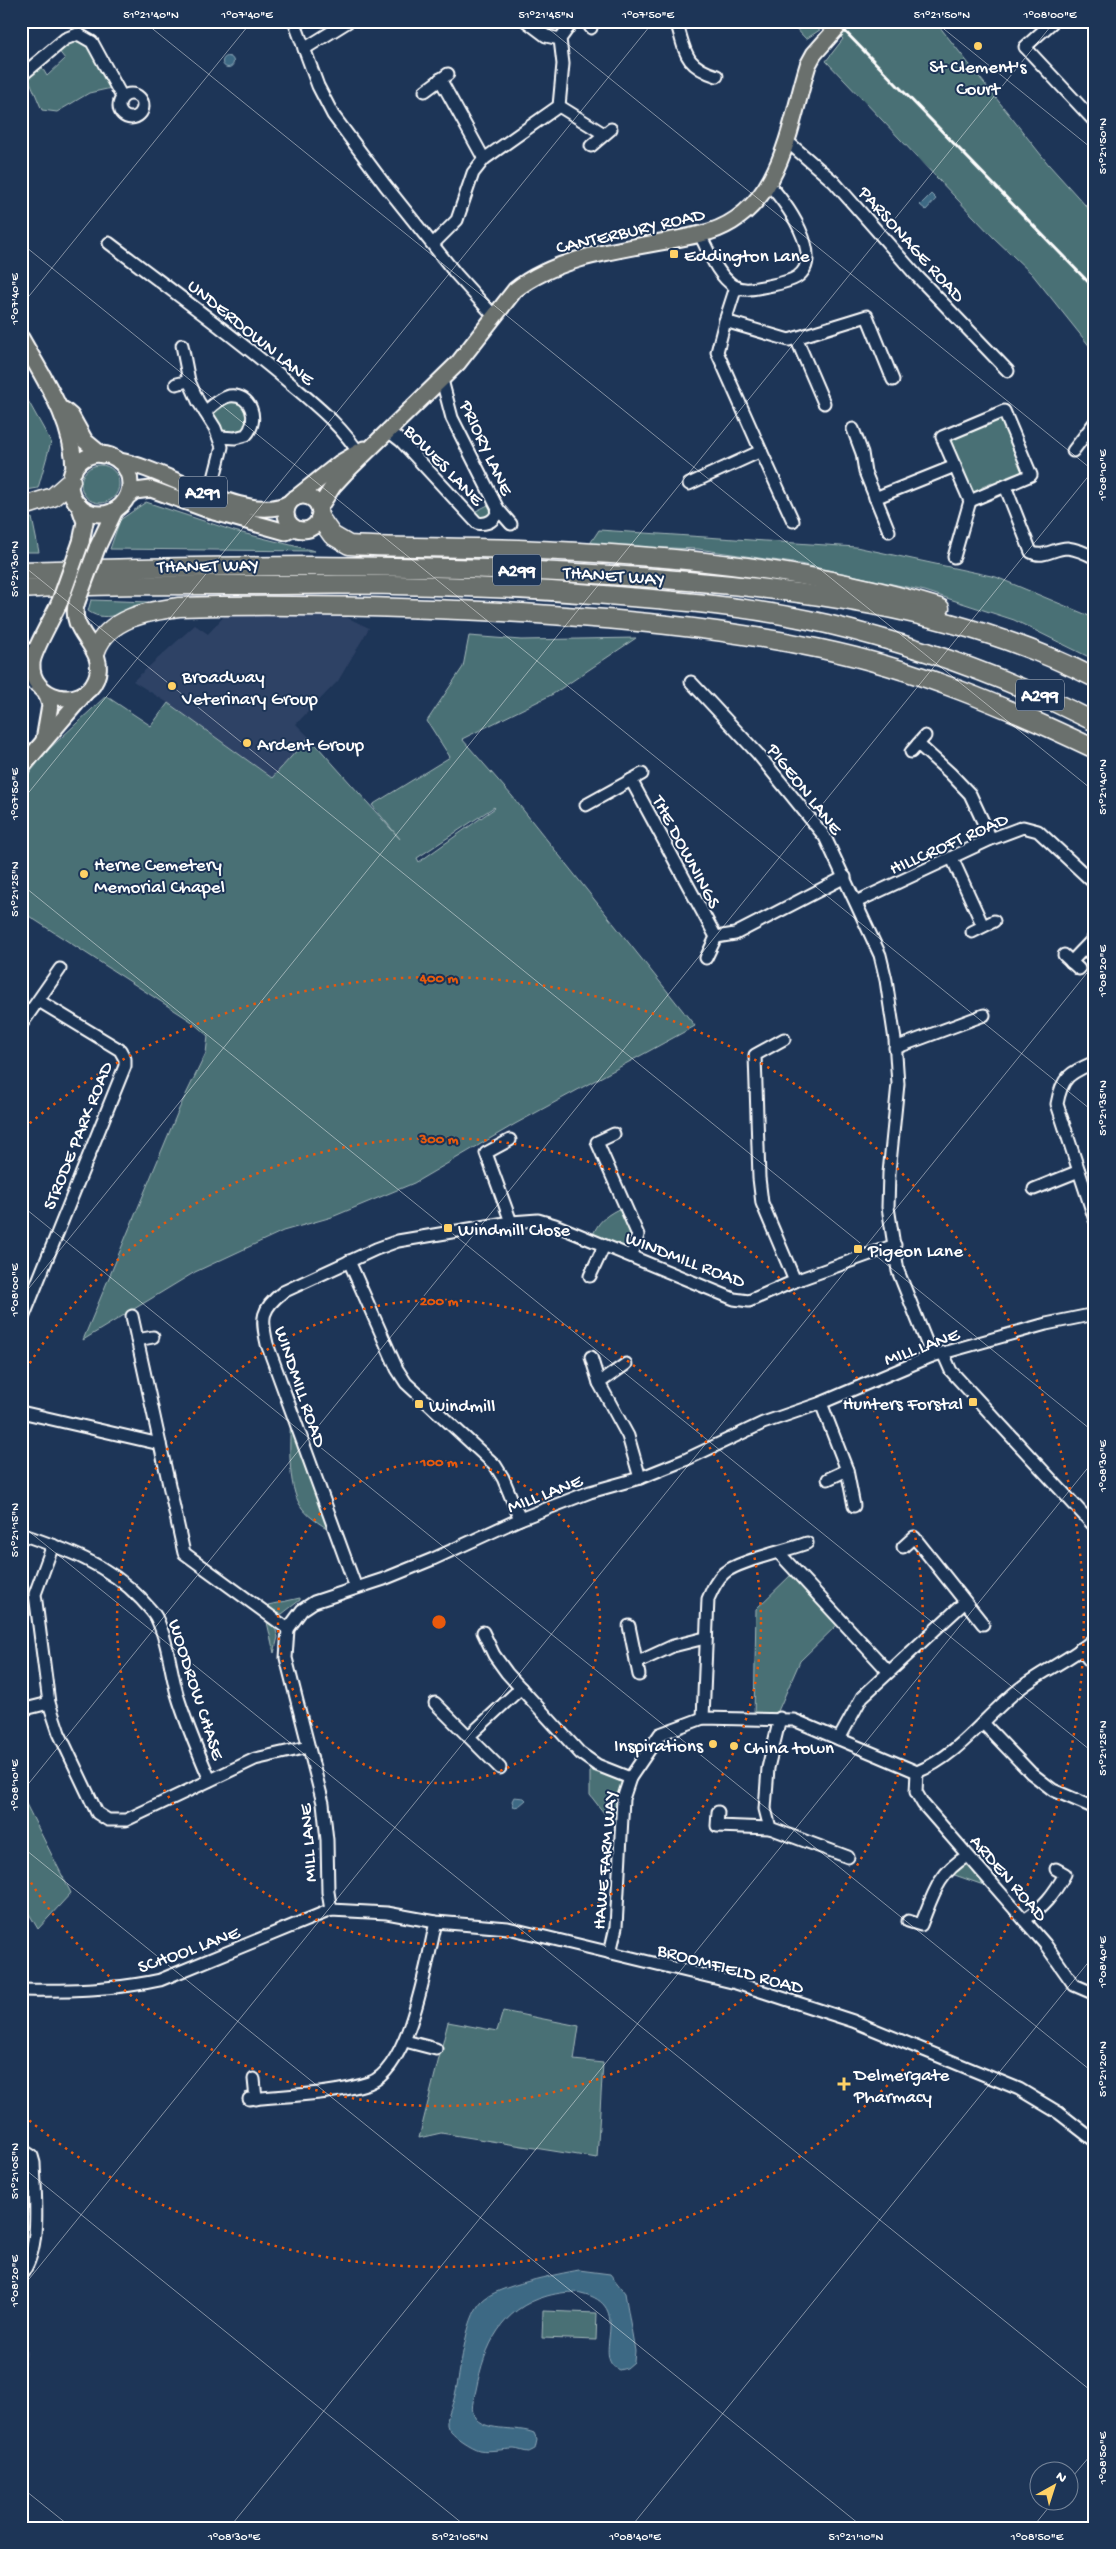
<svg xmlns="http://www.w3.org/2000/svg" width="1116" height="2549" font-family="'Gochi Hand',sans-serif">
<style>
.built{fill:#2f4265}
.green{fill:#497074;stroke:#a4b8ba;fill-rule:evenodd}
.water{fill:#3e6984;stroke:#8ba5b5}
.lines{fill:none;stroke-linecap:round;stroke-linejoin:round}
.minor-casing{stroke:#fff;stroke-width:15}
.major-casing{stroke:#fff;stroke-width:19}
.highway-casing{stroke:#fff;stroke-width:21}
.minor{stroke:#1d3557;stroke-width:11}
.major{stroke:#6b706d;stroke-width:15}
.highway{stroke:#6b706d;stroke-width:18}
.rail{stroke:#fff;stroke-width:3}
.major-bridge-casing{stroke:#fff;stroke-width:19;stroke-linecap:butt}
.major-bridge{stroke:#6b706d;stroke-width:15}
.ticks{fill:none;stroke:#fff;stroke-width:1;stroke-opacity:0.45}
.ring{fill:none;stroke:#e8590c;stroke-width:2.5;stroke-dasharray:2.5 5}
.poi-dot{fill:#ffd166;stroke:#1d3557;stroke-width:2}
.labels{text-anchor:middle;stroke-width:4;stroke-linejoin:round;paint-order:stroke}
.shield{fill:#1d3557;stroke:#bbc2cd;stroke-width:1}
.shield-label{font-size:18px;font-weight:bold;fill:#fff}
.poi-label{font-size:19px;fill:#fff;stroke:#1d3557;text-anchor:start}
.street-label{font-size:19px;fill:#fff;stroke:#1d3557}
.centre{fill:#e8590c;stroke:#1d3557;stroke-width:2.5}
.ring-label{font-size:15px;text-anchor:middle;font-weight:bold;fill:#e8590c;stroke:#1d3557;stroke-width:4;stroke-linejoin:round;paint-order:stroke}
.neatline{fill:none;stroke:#fff;stroke-width:2}
.ticks-label{font-size:12px;text-anchor:middle;fill:#fff}
</style>
<rect width="100%" height="100%" fill="#1d3557"/>
<filter id="ink" filterUnits="userSpaceOnUse"><feTurbulence type="fractalNoise" baseFrequency=".02" numOctaves="2"/><feDisplacementMap in="SourceGraphic" scale="10" xChannelSelector="R" yChannelSelector="G"/><feConvolveMatrix kernelMatrix="1 2 1 2 8 2 1 2 1" color-interpolation-filters="sRGB"/></filter>
<g filter="url(#ink)">
<!-- built -->
<g class="built">
<polygon points="227,613 346,617 369,628 338,681 296,724 309,737 273,778 168,703 133,681 195,625 208,634"/>
<polygon points="21,2348 28,2350 21,2385"/>
</g>
<!-- green -->
<g class="green">
<polygon points="789,21 935,21 1049,165 1095,216 1095,353 1032,274 993,237 826,61 843,39 829,24 806,39"/>
<polygon points="88,38 116,87 89,93 57,112 42,110 26,72 38,61 47,76 65,59 55,46 65,39"/>
<polygon points="21,388 51,442 38,488 21,491"/>
<polygon points="219,400 247,403 252,429 225,438 210,418"/>
<polygon points="1004,411 1031,475 1023,478 1015,474 1007,477 1006,485 999,488 992,483 982,487 980,496 970,501 943,437"/>
<circle cx="100" cy="484" r="19"/>
<polygon points="496,501 489,523 468,515"/>
<polygon points="146,502 234,531 315,551 110,549 120,520"/>
<polygon points="32,518 39,552 21,552 21,521"/>
<polygon points="599,530 856,547 996,577 1087,615 1095,620 1095,660 1014,620 925,591 800,564 698,549 589,545"/>
<path d="M91,600L149,602C130,609 107,625 88,611Z"/>
<path d="M469,636L521,640L636,638L553,694L462,739L512,796L695,1026L515,1124L414,1183L332,1217L283,1231L195,1272L83,1340L179,1109L206,1053L208,1036L191,1021L21,911V784L48,750L106,696L151,726L168,703L272,778L309,737L400,839L372,805L450,757L427,721L463,667ZM494,807L495,808L419,862L417,858Z"/>
<path d="M625,1206L638,1235L632,1255L591,1240C597,1221 607,1214 625,1206Z"/>
<path d="M291,1412L336,1534C324,1526 310,1519 302,1508C286,1486 290,1438 291,1412Z"/>
<polygon points="795,1571 841,1621 800,1661 775,1718 754,1718 756,1609"/>
<polygon points="300,1598 300,1600 282,1614 274,1612 268,1605"/>
<polygon points="273,1621 278,1637 274,1653 267,1622"/>
<polygon points="590,1760 630,1778 621,1835 590,1795"/>
<polygon points="21,1794 71,1893 38,1929 21,1900"/>
<polygon points="967,1856 995,1889 946,1872"/>
<polygon points="503,2011 579,2026 574,2060 603,2063 597,2158 441,2133 419,2138 448,2022 497,2031"/>
<polygon points="543,2311 597,2313 596,2340 542,2338"/>
</g>
<!-- water -->
<g class="water">
<circle cx="228" cy="62" r="5.5"/>
<polygon points="931,194 936,199 926,210 920,205"/>
<polygon points="514,1797 524,1798 526,1800 519,1806 514,1807 512,1801"/>
<path d="M579,2270L610,2274L625,2293L635,2351L634,2362L627,2368L619,2370C589,2356 637,2306 581,2293C570,2291 558,2293 547,2296C501,2309 485,2345 476,2390C474,2399 469,2410 476,2419C488,2432 518,2426 534,2433L537,2440L535,2449C535,2449 529,2452 529,2452C524,2452 518,2449 514,2449C503,2449 490,2452 479,2450C471,2448 452,2436 448,2428C444,2421 452,2407 454,2399C461,2374 464,2319 482,2301C496,2286 558,2274 579,2270Z"/>
</g>
<g class="lines">
<defs>
<g id="minor">
<polyline points="294,21 318,86 333,115 385,185 456,274 493,315"/>
<polyline points="526,21 546,36 560,39"/>
<polyline points="586,21 591,28"/>
<path d="M676,21C686,52 683,65 717,76"/>
<polyline points="1054,21 1025,47 1095,122"/>
<polyline points="304,49 349,21"/>
<polyline points="21,76 65,39 78,34 92,42 122,97"/>
<polyline points="440,79 484,159"/>
<polyline points="425,91 448,74"/>
<circle cx="131" cy="106" r="12"/>
<polyline points="559,106 604,134"/>
<polyline points="788,142 834,182 915,274 1008,371"/>
<polyline points="591,146 611,129"/>
<path d="M700,235C709,252 717,275 734,286C744,292 757,288 768,286C777,284 789,282 797,277C826,258 785,200 768,184"/>
<path d="M109,243C168,288 228,331 285,379C314,404 342,425 362,458"/>
<polyline points="433,244 457,220 473,173 484,159 559,106 563,64 560,39 573,21"/>
<polyline points="736,287 725,321 789,340 867,316 893,380"/>
<polyline points="796,338 824,403"/>
<polyline points="182,345 189,381 198,401 215,428 222,447 210,494"/>
<polyline points="442,380 452,418 498,509 511,524"/>
<polyline points="176,384 189,381"/>
<polygon points="1004,411 1031,475 970,501 942,437"/>
<path d="M205,412C212,406 220,398 229,396C251,393 260,420 246,435L235,438L220,437"/>
<polyline points="853,429 862,453 865,472 889,531"/>
<path d="M387,430L401,441L477,523C488,525 496,520 498,509"/>
<polyline points="761,451 793,521"/>
<polyline points="1073,451 1095,422"/>
<polyline points="689,484 761,451 717,352 725,321"/>
<path d="M1005,486L1031,552C1043,559 1054,548 1067,548C1077,549 1086,553 1095,558"/>
<polyline points="875,498 955,466"/>
<polyline points="954,557 970,501"/>
<polyline points="21,655 37,647"/>
<polyline points="21,678 39,687"/>
<polyline points="691,682 758,754 825,837 880,955 886,980 895,1040 898,1084 889,1173 888,1207 898,1271 932,1356"/>
<polyline points="918,744 950,773 970,794 991,839"/>
<polyline points="911,752 925,736"/>
<polyline points="631,780 716,937 735,934 845,877"/>
<polyline points="586,805 642,774"/>
<polyline points="952,858 983,926"/>
<polyline points="856,902 991,839 1023,827 1038,831 1095,884"/>
<polyline points="972,932 994,921"/>
<polyline points="1064,955 1079,969"/>
<polyline points="706,958 716,937"/>
<polyline points="1071,962 1095,937"/>
<polyline points="21,1025 60,969"/>
<polyline points="784,1039 755,1055 759,1178 762,1203 795,1281"/>
<polyline points="895,1048 984,1015"/>
<path d="M1095,1062C1070,1073 1062,1076 1057,1104L1095,1220"/>
<polyline points="614,1134 597,1142 638,1235 632,1255"/>
<polyline points="510,1140 486,1153 511,1222"/>
<polyline points="1034,1189 1079,1171"/>
<polyline points="349,1261 397,1369 406,1383 495,1465 503,1478 520,1519"/>
<polyline points="590,1276 604,1246"/>
<polyline points="132,1316 160,1444"/>
<polyline points="21,1323 125,1066 125,1059 120,1050 39,1001"/>
<polyline points="137,1340 153,1337"/>
<polyline points="943,1353 951,1371 1095,1527"/>
<polyline points="591,1357 599,1383 628,1436 640,1478"/>
<polyline points="599,1383 626,1364"/>
<polyline points="821,1403 847,1470 854,1506"/>
<polyline points="21,1412 160,1444 184,1553 288,1629"/>
<polyline points="828,1479 847,1470"/>
<path d="M21,1534C65,1549 108,1564 141,1599C146,1605 152,1610 156,1617C168,1641 170,1668 177,1694C186,1724 198,1752 210,1780"/>
<polyline points="53,1545 35,1594 49,1703 59,1733 97,1813 108,1820 126,1820 255,1759 308,1747"/>
<polyline points="903,1547 914,1537 983,1624"/>
<polyline points="779,1553 888,1671"/>
<path d="M356,1588L267,1344C261,1318 261,1309 283,1292L376,1249L398,1241L511,1222L538,1220L555,1225L734,1299L749,1301L795,1281L895,1245"/>
<polyline points="629,1626 639,1675"/>
<polyline points="483,1632 494,1655 507,1673 580,1753 597,1765 630,1778"/>
<polyline points="1080,1649 1095,1667"/>
<polyline points="636,1663 673,1646 705,1638"/>
<polyline points="435,1703 500,1768"/>
<polyline points="21,1710 49,1703"/>
<path d="M703,1718L708,1599C712,1590 716,1580 724,1573C738,1561 786,1551 807,1543"/>
<polyline points="780,1718 768,1768 765,1809 770,1828 848,1857"/>
<polyline points="983,1723 1031,1773 1053,1790 1095,1808"/>
<polyline points="469,1736 521,1688"/>
<polyline points="839,1739 862,1697 965,1602"/>
<polyline points="917,1772 916,1792 923,1804 1045,1944 1074,1985 1095,1994"/>
<polyline points="718,1812 717,1826 770,1828"/>
<polyline points="331,1910 328,1892 327,1840 323,1803 286,1658 288,1629 302,1610 314,1602 384,1579 433,1559 520,1519 590,1492 640,1478 685,1460 763,1423 821,1403 932,1356 1046,1324 1095,1314"/>
<path d="M1024,1920C1043,1908 1054,1894 1065,1874L1056,1869"/>
<path d="M908,1921L921,1925C933,1895 938,1873 967,1856"/>
<path d="M610,1953L616,1927L623,1799L630,1778L660,1734L703,1718L794,1720L917,1772C959,1755 984,1717 1018,1690C1042,1670 1073,1659 1095,1638"/>
<path d="M21,1990C68,1991 115,1990 160,1980L331,1910L387,1913L436,1922L508,1928L736,1983L853,2021L1019,2089L1059,2113L1095,2141"/>
<polyline points="405,2041 436,2049"/>
<polyline points="254,2079 256,2099"/>
<path d="M249,2099C288,2095 332,2095 369,2083C410,2069 427,1961 436,1922"/>
<path d="M21,2149L32,2156L34,2163C35,2195 42,2249 21,2275"/>
</g>
<g id="major">
<path d="M21,338C44,379 74,422 74,471"/>
<polyline points="64,410 71,416 85,441 102,455"/>
<circle cx="100" cy="484" r="30"/>
<path d="M119,461C165,468 247,526 289,503"/>
<circle cx="303" cy="513" r="17"/>
<polyline points="127,497 135,491 151,489 214,512 286,532 294,528"/>
<polyline points="297,497 340,463 364,449"/>
<polyline points="79,505 85,522 81,542"/>
<path d="M319,508L333,486L345,473L458,363L515,290C565,250 648,248 709,232C782,209 789,126 808,65L814,54L843,21"/>
<polyline points="97,548 115,510"/>
<path d="M60,601C54,616 32,652 32,664C30,699 82,712 96,679C109,647 66,633 77,602"/>
<polyline points="44,740 50,705 46,693"/>
<polyline points="21,768 85,693"/>
</g>
<g id="highway">
<polyline points="21,507 53,497 71,481"/>
<path d="M320,518L332,535L349,545C405,548 462,547 518,549C660,555 804,566 940,608"/>
<path d="M21,571C227,565 433,562 639,577C794,589 954,606 1095,678"/>
<path d="M21,589C105,584 190,585 274,585C380,583 487,586 593,594C671,600 750,606 827,624C920,646 1010,679 1095,722"/>
<path d="M96,651C107,618 149,611 179,607C287,604 396,607 503,612C610,618 717,627 821,649C917,669 1007,707 1095,749"/>
</g>
</defs>
<!-- minor casing -->
<use href="#minor" class="minor-casing"/>
<!-- major casing -->
<use href="#major" class="major-casing"/>
<!-- highway casing -->
<use href="#highway" class="highway-casing"/>
<!-- minor -->
<use href="#minor" class="minor"/>
<!-- major -->
<use href="#major" class="major"/>
<!-- highway -->
<use href="#highway" class="highway"/>
<!-- rail -->
<polyline class="rail" points="835,21 1095,289"/>
<defs>
<g id="major-bridge">
<polyline points="60,601 81,542"/>
<polyline points="77,602 97,548"/>
</g>
</defs>
<!-- major-bridge casing -->
<use href="#major-bridge" class="major-bridge-casing"/>
<!-- major-bridge -->
<use href="#major-bridge" class="major-bridge"/>
</g>
</g>
<!-- ticks -->
<path class="ticks" d="M143,21L1095,792M539,21L1095,472M934,21L1095,151M21,243L1095,1113M21,306L252,21M21,564L1095,1433M21,802L654,21M21,884L1095,1754M21,1205L1095,2074M21,1298L1055,21M21,1525L1095,2394M21,1793L1095,468M21,1846L864,2528M21,2166L468,2528M21,2289L1095,963M1068,2482L1095,2450M21,2487L72,2528M229,2528L1095,1459M630,2528L1095,1954M1032,2528L1053,2502"/>
<!-- distance rings -->
<g class="ring">
<circle cx="439" cy="1622" r="161"/>
<circle cx="439" cy="1622" r="322"/>
<path d="M22 1376A484 484 0 1 1 22 1868"/>
<path d="M24 1128A645 645 0 1 1 24 2116"/>
</g>
<!-- markers -->
<g class="poi-dot">
<circle cx="978" cy="46" r="5"/>
<rect x="669" y="249" width="10" height="10" rx="2.5"/>
<circle cx="172" cy="686" r="5"/>
<circle cx="247" cy="743" r="5"/>
<circle cx="84" cy="874" r="5"/>
<rect x="443" y="1223" width="10" height="10" rx="2.5"/>
<rect x="853" y="1244" width="10" height="10" rx="2.5"/>
<rect x="968" y="1397" width="10" height="10" rx="2.5"/>
<rect x="414" y="1399" width="10" height="10" rx="2.5"/>
<circle cx="713" cy="1744" r="5"/>
<circle cx="734" cy="1746" r="5"/>
<path d="M841.5 2076.5h5v5h5v5h-5v5h-5v-5h-5v-5h5z"/>
</g>
<g class="labels">
<!-- shield labels -->
<g class="shield">
<rect x="179" y="476.5" width="48" height="31" rx="4"/>
<rect x="493" y="554.5" width="48" height="31" rx="4"/>
<rect x="1016" y="679.5" width="48" height="31" rx="4"/>
</g>
<g class="shield-label">
<text x="203" y="498">A291</text>
<text x="517" y="576">A299</text>
<text x="1040" y="701">A299</text>
</g>
<!-- poi labels -->
<g class="poi-label">
<text x="978" y="72" text-anchor="middle">St Clement's<tspan x="978" dy="22">Court</tspan></text>
<text x="684" y="261">Eddington Lane</text>
<text x="182" y="682">Broadway<tspan x="182" dy="22">Veterinary Group</tspan></text>
<text x="257" y="750">Ardent Group</text>
<text x="94" y="870">Herne Cemetery<tspan x="94" dy="22">Memorial Chapel</tspan></text>
<text x="458" y="1235">Windmill Close</text>
<text x="868" y="1256">Pigeon Lane</text>
<text x="963" y="1409" text-anchor="end">Hunters Forstal</text>
<text x="429" y="1411">Windmill</text>
<text x="703" y="1751" text-anchor="end">Inspirations</text>
<text x="744" y="1753">China town</text>
<text x="854" y="2080">Delmergate<tspan x="854" dy="22">Pharmacy</tspan></text>
</g>
<!-- street labels -->
<g class="street-label">
<text transform="translate(630 229) rotate(-13)" y="7">CANTERBURY ROAD</text>
<text transform="translate(913 243) rotate(48)" y="7">PARSONAGE ROAD</text>
<text transform="translate(252 331) rotate(39)" y="7">UNDERDOWN LANE</text>
<text transform="translate(488 447) rotate(65)" y="7">PRIORY LANE</text>
<text transform="translate(445 464) rotate(46)" y="7">BOWES LANE</text>
<text transform="translate(208 564) rotate(-1)" y="7">THANET WAY</text>
<text transform="translate(614 574) rotate(4)" y="7">THANET WAY</text>
<text transform="translate(806 788) rotate(52)" y="7">PIGEON LANE</text>
<text transform="translate(948 842) rotate(-24)" y="7">HILLCROFT ROAD</text>
<text transform="translate(688 851) rotate(62)" y="7">THE DOWNINGS</text>
<text transform="translate(76 1135) rotate(-68)" y="7">STRODE PARK ROAD</text>
<text transform="translate(686 1258) rotate(21)" y="7">WINDMILL ROAD</text>
<text transform="translate(921 1345) rotate(-20)" y="7">MILL LANE</text>
<text transform="translate(302 1386) rotate(71)" y="7">WINDMILL ROAD</text>
<text transform="translate(544 1492) rotate(-21)" y="7">MILL LANE</text>
<text transform="translate(198 1689) rotate(72)" y="7">WOODROW CHASE</text>
<text transform="translate(306 1843) rotate(-94)" y="7">MILL LANE</text>
<text transform="translate(603 1860) rotate(-85)" y="7">HAWE FARM WAY</text>
<text transform="translate(1010 1877) rotate(49)" y="7">ARDEN ROAD</text>
<text transform="translate(188 1948) rotate(-20)" y="7">SCHOOL LANE</text>
<text transform="translate(731 1967) rotate(15)" y="7">BROOMFIELD ROAD</text>
</g>
</g>
<circle cx="439" cy="1622" r="8" class="centre"/>
<g class="ring-label">
<text x="439" y="982">400 m</text>
<text x="439" y="1143">300 m</text>
<text x="439" y="1305">200 m</text>
<text x="439" y="1466">100 m</text>
</g>
<!-- margin -->
<rect width="1116" height="2549" fill="none" stroke="#1d3557" stroke-width="55"/>
<!-- north arrow -->
<g transform="translate(1054 2486) rotate(39)"><circle r="24" fill="#1d3557" stroke="#77869a"/>
<path d="M0-4L9 19L0 12L-9 19Z" fill="#ffd166"/>
<text y="-8" font-size="14" font-weight="bold" text-anchor="middle" fill="#ffffff">N</text>
</g>
<rect x="28" y="28" width="1060" height="2494" class="neatline"/>
<g class="ticks-label">
<text x="151" y="18">51°21'40"N</text>
<text x="247" y="18">1°07'40"E</text>
<text x="546" y="18">51°21'45"N</text>
<text x="648" y="18">1°07'50"E</text>
<text x="942" y="18">51°21'50"N</text>
<text x="1050" y="18">1°08'00"E</text>
<text transform="translate(1102 146) rotate(-90)" y="4">51°21'50"N</text>
<text transform="translate(14 299) rotate(-90)" y="4">1°07'40"E</text>
<text transform="translate(1102 475) rotate(-90)" y="4">1°08'10"E</text>
<text transform="translate(14 569) rotate(-90)" y="4">51°21'30"N</text>
<text transform="translate(1102 787) rotate(-90)" y="4">51°21'40"N</text>
<text transform="translate(14 794) rotate(-90)" y="4">1°07'50"E</text>
<text transform="translate(14 889) rotate(-90)" y="4">51°21'25"N</text>
<text transform="translate(1102 971) rotate(-90)" y="4">1°08'20"E</text>
<text transform="translate(1102 1108) rotate(-90)" y="4">51°21'35"N</text>
<text transform="translate(14 1290) rotate(-90)" y="4">1°08'00"E</text>
<text transform="translate(1102 1466) rotate(-90)" y="4">1°08'30"E</text>
<text transform="translate(14 1530) rotate(-90)" y="4">51°21'15"N</text>
<text transform="translate(1102 1748) rotate(-90)" y="4">51°21'25"N</text>
<text transform="translate(14 1785) rotate(-90)" y="4">1°08'10"E</text>
<text transform="translate(1102 1962) rotate(-90)" y="4">1°08'40"E</text>
<text transform="translate(1102 2069) rotate(-90)" y="4">51°21'20"N</text>
<text transform="translate(14 2171) rotate(-90)" y="4">51°21'05"N</text>
<text transform="translate(14 2281) rotate(-90)" y="4">1°08'20"E</text>
<text transform="translate(1102 2458) rotate(-90)" y="4">1°08'50"E</text>
<text x="234" y="2540">1°08'30"E</text>
<text x="460" y="2540">51°21'05"N</text>
<text x="635" y="2540">1°08'40"E</text>
<text x="856" y="2540">51°21'10"N</text>
<text x="1037" y="2540">1°08'50"E</text>
</g>
</svg>
